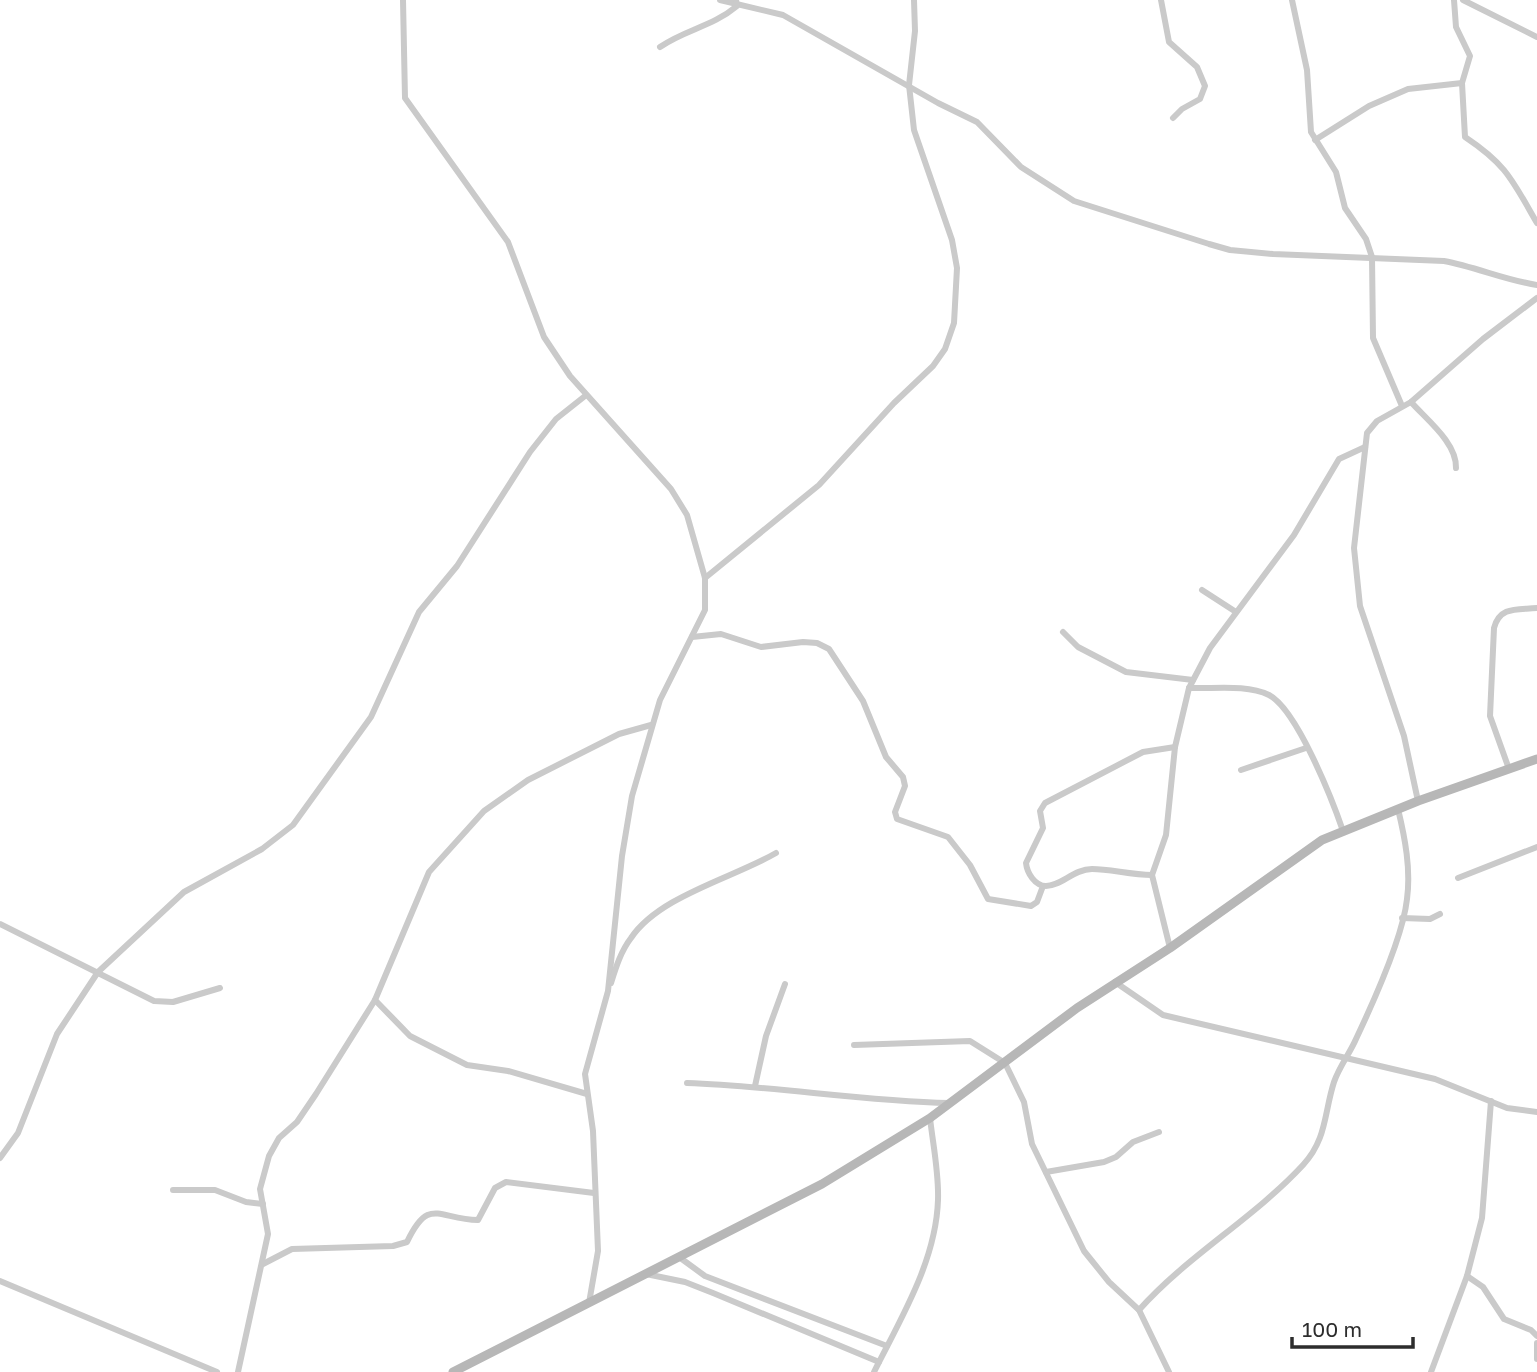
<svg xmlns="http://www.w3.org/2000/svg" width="1537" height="1372" font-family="'Golos Text',sans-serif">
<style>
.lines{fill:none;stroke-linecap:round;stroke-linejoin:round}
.minor{stroke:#cacaca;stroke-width:6}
.secondary{stroke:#b7b7b7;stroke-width:9}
</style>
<rect width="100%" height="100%" fill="#fff"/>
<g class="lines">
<!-- minor -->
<g class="minor">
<polyline points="403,0 405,98 508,242 544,337 570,376 671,489 687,515 705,578 705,610 660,700 632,796 622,856 608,991 585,1074 593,1131 598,1251 589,1303"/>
<path d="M720,0L783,15L938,103L977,122L1021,167L1074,201L1209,244L1230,250L1273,254L1444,261C1476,267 1505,280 1537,285"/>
<polyline points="1161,0 1169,42 1197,67 1205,86 1200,99 1182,109 1173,118"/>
<polyline points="1292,0 1307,70 1311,132 1336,172 1345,208 1366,239 1372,257 1373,338 1402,406"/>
<path d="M1454,0L1456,27L1470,56L1462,83L1465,137C1507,165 1512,180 1537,223"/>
<polyline points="1463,0 1537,37"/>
<path d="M660,47C686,29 712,27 737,6L736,0"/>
<polyline points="1315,140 1369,106 1408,89 1462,83"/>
<path d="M1411,402C1427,420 1457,443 1456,468"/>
<polyline points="705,578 819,485 894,403 933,366 945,349 954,323 957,268 952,240 914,130 909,85 915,31 914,0"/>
<polyline points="1202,590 1236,612"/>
<polyline points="1063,632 1078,647 1126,672 1193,680"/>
<polyline points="692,637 721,634 761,647 803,642 817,643 829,649 863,701 886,757 903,777 905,786 895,812 897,819 948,837 970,865 988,899 1031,906 1037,902 1043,886"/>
<path d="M1189,688C1214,689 1246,684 1269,695C1297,710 1332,799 1343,831"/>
<path d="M1509,769L1490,716L1494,628C1500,606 1517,610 1537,608"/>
<polyline points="1241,770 1306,748"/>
<polyline points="1418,801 1404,736 1360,606 1354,548 1367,433 1377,421 1411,402 1483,339 1537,298"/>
<path d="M1152,875C1130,875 1111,869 1092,869C1074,869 1061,886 1046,886C1035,886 1027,873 1026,863L1043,828L1040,811L1045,803L1143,752L1175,747"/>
<polyline points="1458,878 1537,847"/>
<polyline points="1402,918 1430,919 1440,914"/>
<polyline points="0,924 154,1001 173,1002 220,988"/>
<polyline points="1170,948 1152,875 1166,835 1175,747 1189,688 1210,648 1294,535 1339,459 1365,447"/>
<polyline points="1115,982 1163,1015 1435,1079 1507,1108 1537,1112"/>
<path d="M611,983C616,967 621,951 631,938C659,896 733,878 776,853"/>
<polyline points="375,1000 410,1036 467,1065 508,1071 587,1094"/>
<polyline points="854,1045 970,1041 1005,1063 1024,1102 1032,1144 1084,1251 1109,1282 1139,1310 1169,1372"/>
<path d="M687,1083C775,1086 862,1101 949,1103"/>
<polyline points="755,1086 766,1036 785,984"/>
<polyline points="0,1158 18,1133 57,1034 98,972 184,892 262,849 293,825 371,717 419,612 457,566 530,452 556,419 585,396"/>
<polyline points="1046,1172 1104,1162 1116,1157 1133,1142 1159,1132"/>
<polyline points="173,1190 215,1190 246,1202 263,1204"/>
<polyline points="679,1257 705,1276 887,1346"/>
<path d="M263,1264L292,1249L393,1246L407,1242C429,1196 438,1219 478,1220L495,1188L506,1182L594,1193"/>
<polyline points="646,1274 685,1282 713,1293 879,1362"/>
<polyline points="1467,1276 1483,1287 1504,1319 1531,1330 1537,1336"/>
<polyline points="0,1281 217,1372"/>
<path d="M1139,1310C1188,1255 1253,1219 1303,1165C1327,1139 1324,1113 1334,1082C1339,1067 1350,1053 1356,1039C1373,1003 1403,936 1407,899C1411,869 1405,838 1398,809"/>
<polyline points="1537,1343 1537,1359"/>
<polyline points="238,1372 268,1234 260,1189 269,1156 279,1138 297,1122 316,1094 375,1000 429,872 484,811 528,780 619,734 651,725"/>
<path d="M874,1372C901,1318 936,1261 938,1200C939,1173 933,1145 930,1118"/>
<polyline points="1431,1372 1467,1276 1482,1218 1491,1101"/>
</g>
<!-- secondary -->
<polyline class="secondary" points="453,1372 822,1184 930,1118 1077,1008 1170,948 1322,840 1418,801 1537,759"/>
</g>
<!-- scale -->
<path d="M1292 1337v10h121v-10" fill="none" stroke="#2d2d2d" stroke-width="3.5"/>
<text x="1302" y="1337" font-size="21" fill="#2d2d2d" stroke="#ffffff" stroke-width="5" paint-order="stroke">100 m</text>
</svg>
